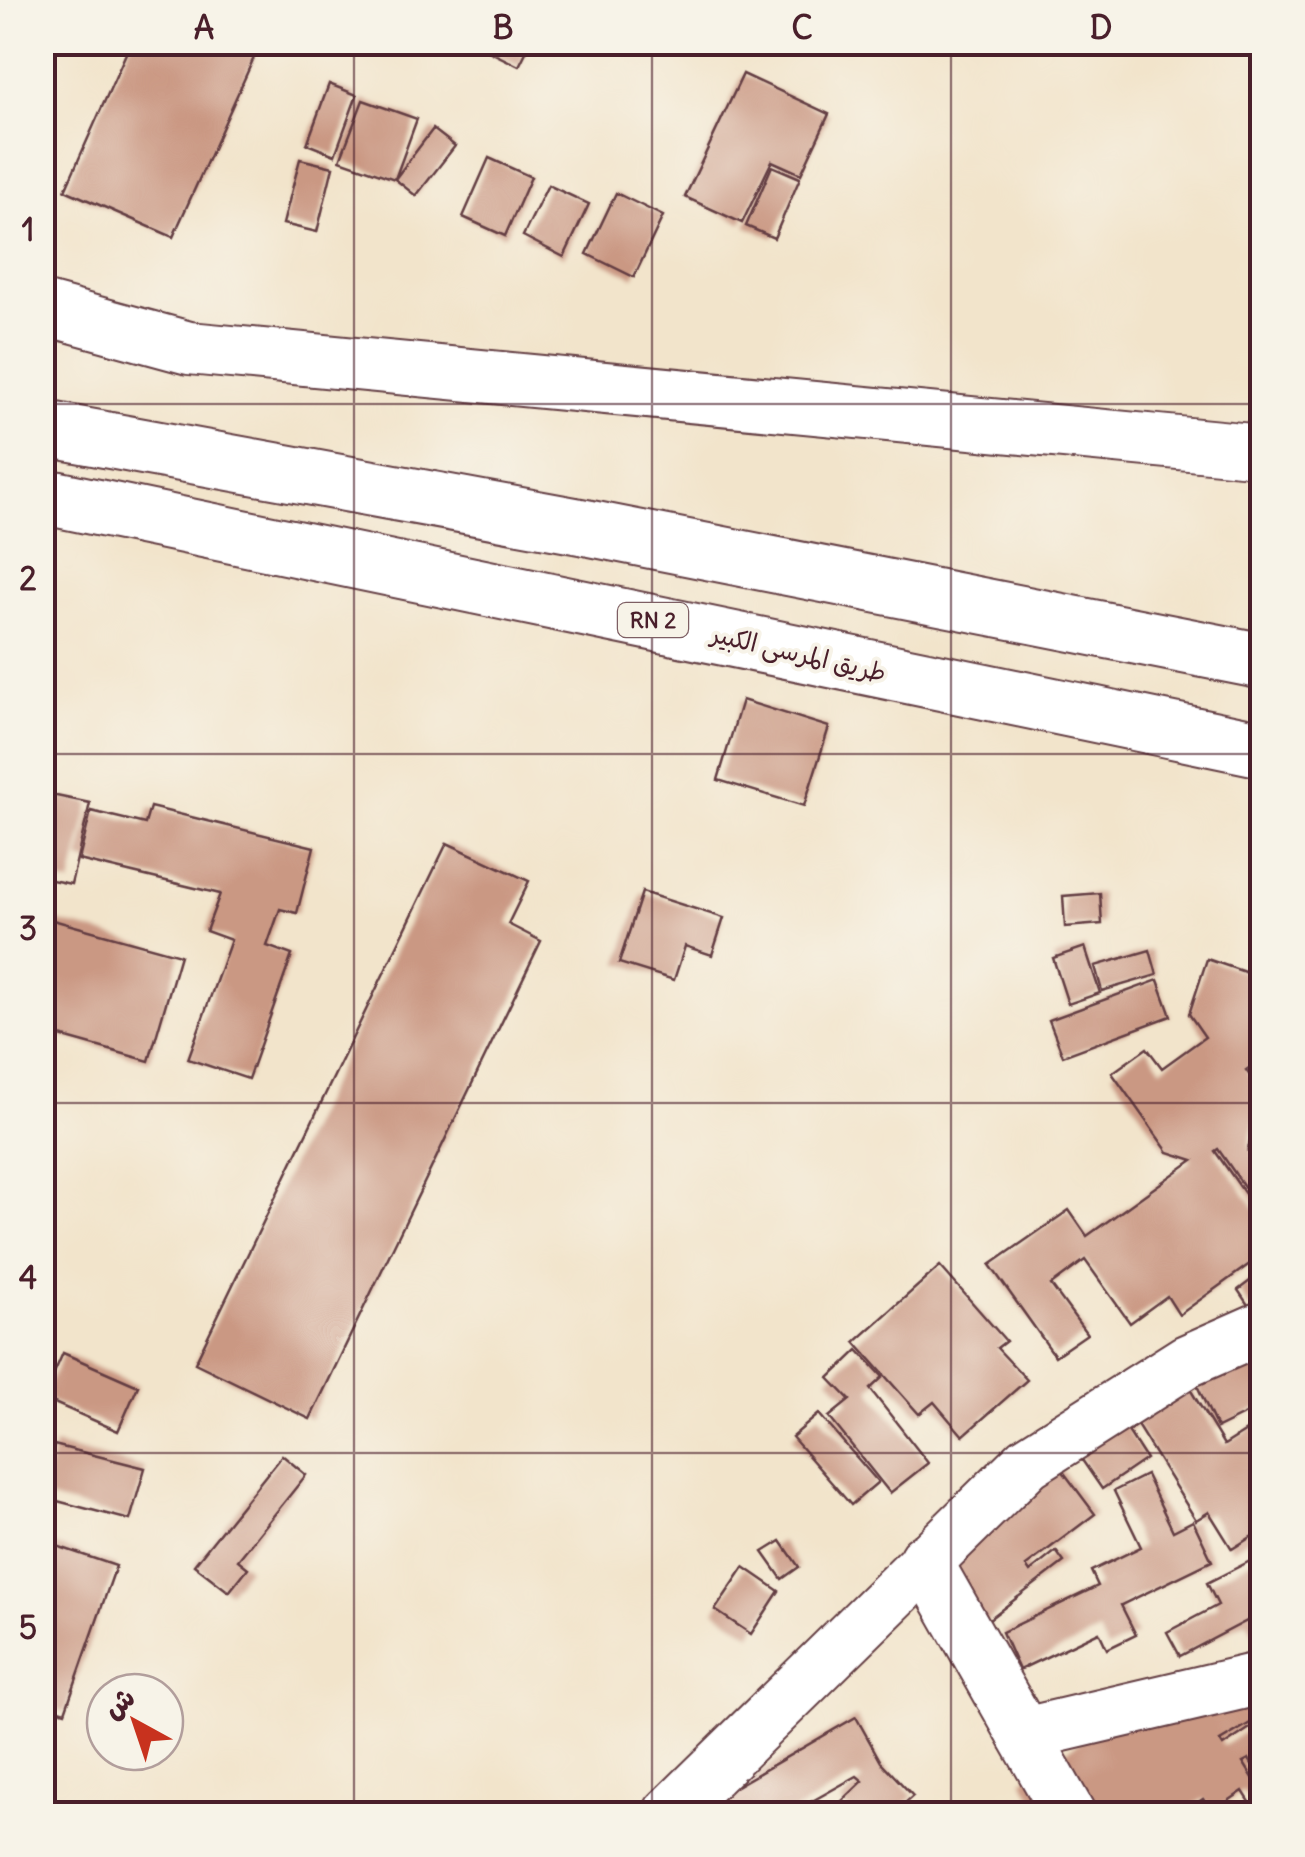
<svg xmlns="http://www.w3.org/2000/svg" width="1305" height="1857" font-family="Delius,'Playpen Sans Arabic',sans-serif">
<style>
.building{fill:#ca9883}
.lines{fill:none;stroke-linecap:round;stroke-linejoin:round}
.minor-casing{stroke:#633d43;stroke-width:56}
.major-casing{stroke:#633d43;stroke-width:59}
.minor{stroke:#fff;stroke-width:52}
.major{stroke:#fff;stroke-width:55}
.grid{fill:none;stroke:#4a1f2b;stroke-width:2.5;stroke-opacity:0.55}
.labels{text-anchor:middle;stroke-width:8;stroke-linejoin:round;paint-order:stroke}
.shield{fill:#f7f3e8;stroke:#7e5f64;stroke-width:2.5}
.shield-label{font-size:22px;font-weight:bold;fill:#4a1f2b}
.street-label{font-size:25px;fill:#4a1f2b;stroke:#f7f3e8}
.neatline{fill:none;stroke:#4a1f2b;stroke-width:4}
.grid-label{font-size:32px;text-anchor:middle;font-weight:bold;fill:#4a1f2b}
</style>
<rect width="100%" height="100%" fill="#f7f3e8"/>
<filter id="ink" filterUnits="userSpaceOnUse"><feTurbulence type="fractalNoise" baseFrequency=".01" numOctaves="2"/><feDisplacementMap in="SourceGraphic" scale="20" xChannelSelector="R" yChannelSelector="G"/><feConvolveMatrix kernelMatrix="1 2 1 2 8 2 1 2 1" color-interpolation-filters="sRGB"/></filter>
<filter id="wash" filterUnits="userSpaceOnUse"><feTurbulence type="fractalNoise" baseFrequency=".0048" numOctaves="4" result="noise"/><feDisplacementMap in="SourceGraphic" scale="40" xChannelSelector="R" yChannelSelector="G"/><feGaussianBlur stdDeviation="2.25" result="paint"/><feColorMatrix in="noise" values="0 0 0 0 0 0 0 0 0 0 0 0 0 0 0 0 0 1.4 0 .05"/><feComposite in="paint" operator="in"/></filter>
<g filter="url(#wash)">
<rect width="100%" height="100%" fill="#f2e4cb"/>
<g id="blocks">
<!-- building -->
<g class="building">
<polygon points="131,42 261,42 173,237 65,190"/>
<polygon points="470,42 531,42 519,66"/>
<polygon points="743,74 829,114 801,174 772,161 742,223 685,197"/>
<polygon points="329,84 357,95 335,155 307,144"/>
<polygon points="363,100 417,119 395,179 433,129 455,146 416,196 395,179 340,160"/>
<polygon points="489,158 531,177 505,236 463,217"/>
<polygon points="300,159 333,167 317,232 283,224"/>
<polygon points="772,166 800,178 774,238 746,226"/>
<polygon points="548,185 589,204 564,257 523,236"/>
<polygon points="616,193 663,216 634,277 587,254"/>
<polygon points="742,700 829,727 804,806 718,780"/>
<polygon points="42,793 90,803 71,884 42,878"/>
<polygon points="150,807 314,847 297,913 280,909 267,946 292,955 248,1079 188,1059 231,940 206,931 220,894 79,860 91,811 145,824"/>
<polygon points="447,843 529,881 508,924 541,941 310,1419 195,1363"/>
<polygon points="642,892 724,918 712,955 685,946 674,980 619,963"/>
<polygon points="1100,893 1102,924 1065,927 1063,896"/>
<polygon points="42,917 180,955 149,1061 42,1031"/>
<polygon points="1085,947 1100,993 1068,1004 1053,958"/>
<polygon points="1150,950 1157,975 1102,991 1095,966"/>
<polygon points="1207,959 1262,978 1262,1059 1246,1070 1262,1093 1248,1149 1262,1138 1262,1212 1218,1149 1215,1151 1262,1218 1262,1255 1179,1315 1167,1296 1130,1323 1085,1260 1051,1285 1087,1334 1055,1356 990,1265 1069,1210 1087,1236 1193,1160 1168,1152 1112,1073 1147,1048 1162,1068 1205,1037 1189,1014"/>
<polygon points="1158,980 1171,1016 1063,1056 1049,1020"/>
<polygon points="940,1266 1006,1341 997,1348 1027,1380 963,1436 934,1402 919,1414 855,1342"/>
<polygon points="1262,1272 1262,1300 1250,1308 1238,1290"/>
<polygon points="1262,1328 1262,1406 1217,1428 1187,1364"/>
<polygon points="858,1350 883,1377 870,1389 928,1463 890,1493 829,1417 850,1400 829,1378"/>
<polygon points="63,1353 138,1386 118,1431 43,1398"/>
<polygon points="1179,1371 1224,1445 1262,1421 1262,1530 1232,1549 1209,1512 1196,1520 1137,1425 1128,1431 1146,1459 1102,1489 1058,1425"/>
<polygon points="819,1414 878,1482 851,1505 792,1437"/>
<polygon points="1035,1434 1095,1514 1026,1566 1030,1572 1056,1551 1064,1562 984,1623 921,1542"/>
<polygon points="54,1445 145,1468 130,1520 42,1497"/>
<polygon points="282,1455 306,1475 238,1560 248,1568 229,1592 194,1565"/>
<polygon points="1146,1475 1173,1531 1193,1521 1212,1561 1121,1605 1136,1635 1107,1649 1099,1632 1019,1670 1002,1632 1098,1586 1091,1571 1141,1547 1114,1491"/>
<polygon points="42,1541 116,1566 65,1712 42,1705"/>
<polygon points="781,1541 799,1567 782,1579 763,1552"/>
<polygon points="1262,1555 1262,1650 1247,1621 1180,1656 1167,1632 1218,1605 1207,1583"/>
<polygon points="744,1567 779,1591 751,1634 715,1610"/>
<polygon points="1178,1677 1262,1701 1262,1716 1220,1741 1223,1746 1262,1720 1262,1782 1249,1759 1243,1762 1262,1792 1262,1809 1257,1813 1243,1791 1212,1812 1203,1799 1180,1814 1044,1814 1022,1780"/>
<polygon points="856,1717 881,1762 913,1796 893,1814 853,1814 841,1802 863,1781 857,1776 789,1814 716,1814 709,1802"/>
</g>
</g>
</g>
<g filter="url(#ink)">
<use href="#blocks" fill-opacity="0" stroke="#633d43" stroke-width="2.5"/>
<g class="lines">
<defs>
<g id="minor">
<polyline points="42,308 189,348 1262,451"/>
<polyline points="925,1560 1069,1814"/>
<polyline points="1024,1734 1262,1678"/>
<polyline points="669,1814 1028,1462 1187,1361 1262,1328"/>
</g>
<g id="major">
<polyline points="42,428 583,527 1262,661"/>
<polyline points="42,496 1262,749"/>
</g>
</defs>
<!-- minor casing -->
<use href="#minor" class="minor-casing"/>
<!-- major casing -->
<use href="#major" class="major-casing"/>
<!-- minor -->
<use href="#minor" class="minor"/>
<!-- major -->
<use href="#major" class="major"/>
</g>
</g>
<!-- grid -->
<path class="grid" d="M354,42V1814M652,42V1814M951,42V1814M42,404H1262M42,754H1262M42,1103H1262M42,1453H1262"/>
<g class="labels">
<!-- shield labels -->
<rect class="shield" x="618" y="603" width="70" height="34" rx="8"/>
<g class="shield-label">
<text x="653" y="628">RN 2</text>
</g>
<!-- street labels -->
<g class="street-label">
<text transform="translate(799 653) rotate(13)" y="9">طريق المرسى الكبير</text>
</g>
</g>
<!-- margin -->
<rect width="1305" height="1857" fill="none" stroke="#f7f3e8" stroke-width="110"/>
<!-- north arrow -->
<g transform="translate(135 1722) rotate(320)"><circle r="48" fill="#f7f3e8" stroke="#b29e9c" stroke-width="2.5"/>
<path d="M0-8L18 38L0 25L-18 38Z" fill="#c8321e"/>
<text y="-15" font-size="28" font-weight="bold" text-anchor="middle" fill="#4a1f2b">ش</text>
</g>
<rect x="55" y="55" width="1195" height="1747" class="neatline"/>
<g class="grid-label">
<text x="204" y="39">A</text>
<text x="503" y="39">B</text>
<text x="802" y="39">C</text>
<text x="1101" y="39">D</text>
<text x="28" y="241">1</text>
<text x="28" y="590">2</text>
<text x="28" y="940">3</text>
<text x="28" y="1289">4</text>
<text x="28" y="1639">5</text>
</g>
</svg>
